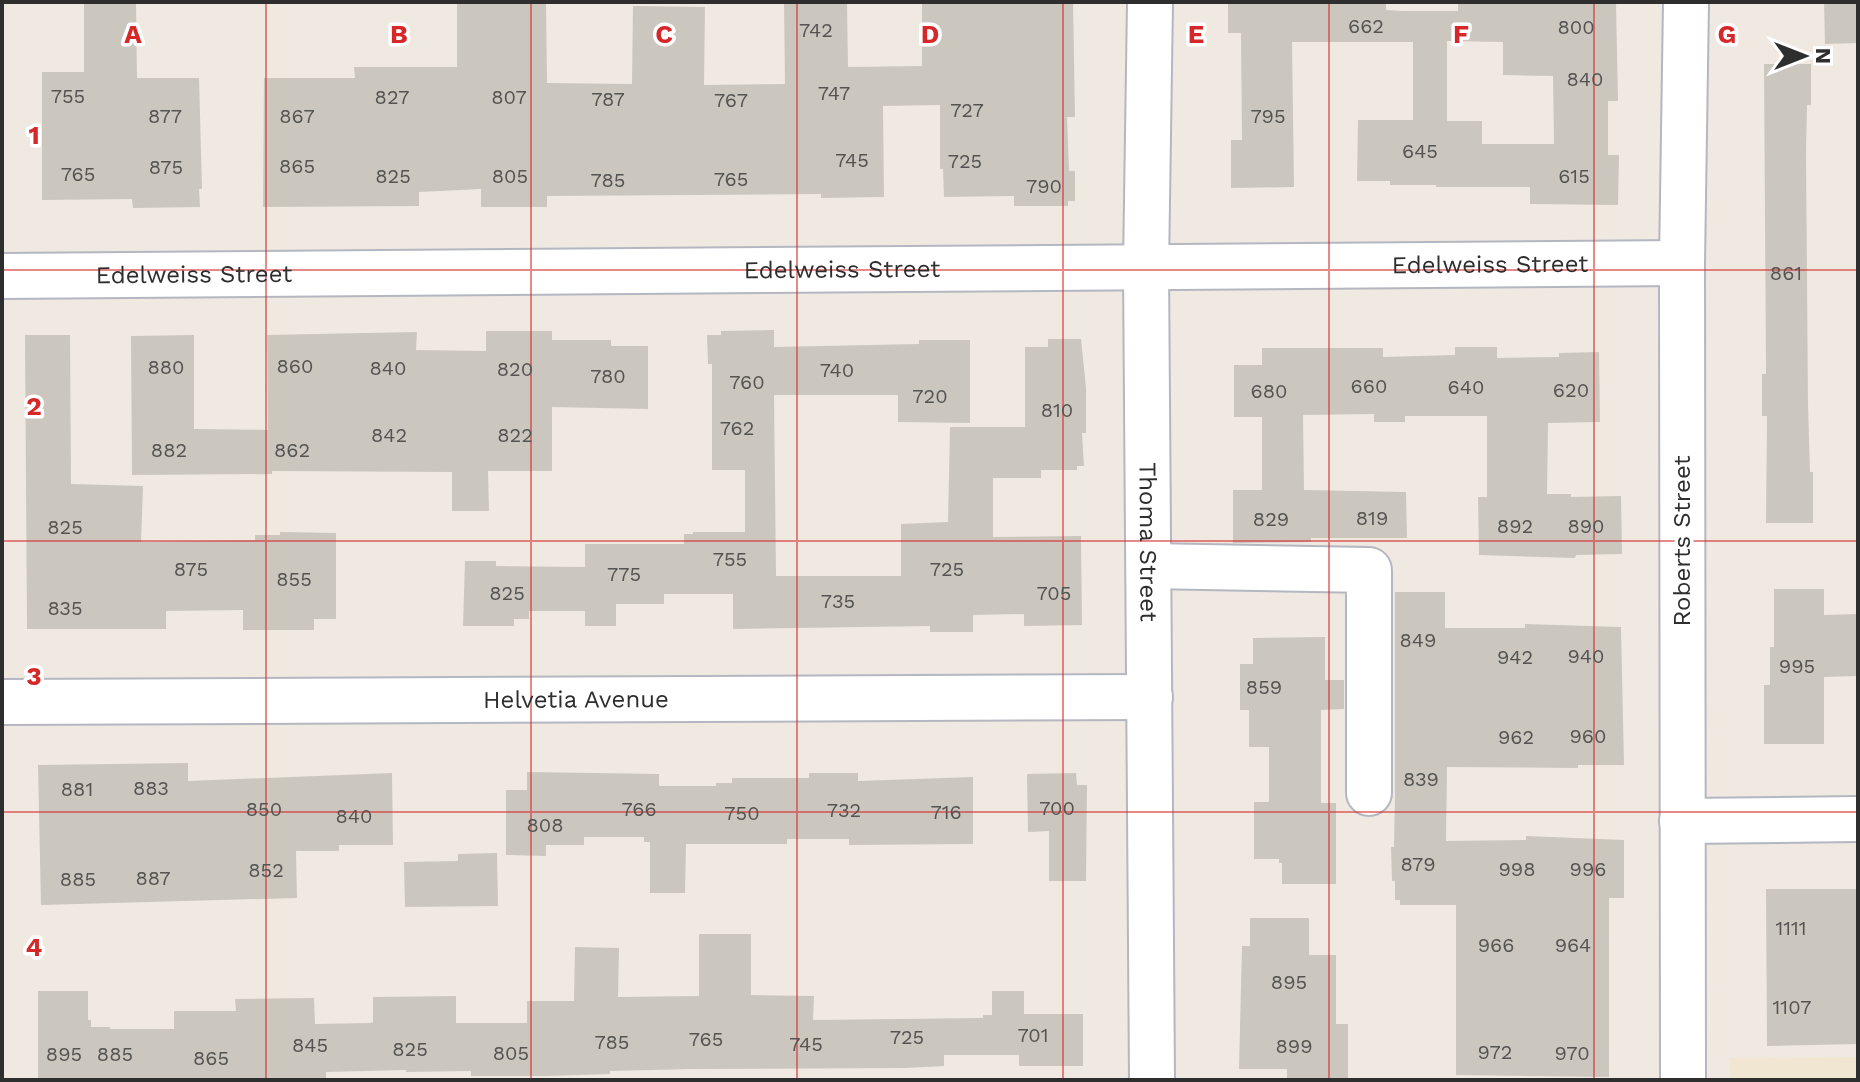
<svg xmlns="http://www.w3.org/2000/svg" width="1860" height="1082" font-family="'Work Sans',sans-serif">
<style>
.education{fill:#f0e6d1}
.building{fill:#cbc7bf;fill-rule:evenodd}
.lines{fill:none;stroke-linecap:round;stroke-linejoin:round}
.minor-casing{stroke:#b4b7c1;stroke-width:48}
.minor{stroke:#fff;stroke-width:44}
.grid{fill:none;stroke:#d62828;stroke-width:2;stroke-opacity:0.55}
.labels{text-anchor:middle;stroke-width:7;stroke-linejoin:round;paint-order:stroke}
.number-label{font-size:20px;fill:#555452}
.street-label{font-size:24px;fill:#2e2e2e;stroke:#fff}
.grid-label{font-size:26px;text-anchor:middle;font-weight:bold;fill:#d62828;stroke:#fff;stroke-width:7;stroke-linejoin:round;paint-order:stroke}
</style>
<rect width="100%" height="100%" fill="#efe9e1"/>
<!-- education -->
<polygon class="education" points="1858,1057 1858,1080 1730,1080 1730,1058"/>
<!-- building -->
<g class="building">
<polygon points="84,2 136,3 137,78 199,78 202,189 199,189 200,207 133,208 132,199 42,200 42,72 84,72"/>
<polygon points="457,2 546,2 547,83 632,84 633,6 705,7 704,85 785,84 784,2 847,2 848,67 922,66 922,2 1073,2 1075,117 1067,117 1069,171 1075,171 1075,201 1068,201 1068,206 1014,206 1014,196 944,197 943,169 940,169 940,105 883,106 884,197 821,198 821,194 547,196 547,207 481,207 481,189 419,192 419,206 263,207 264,78 355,78 354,67 457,67"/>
<path d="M1228,2H1386V10L1403,11H1458V2H1616L1618,101H1608V155H1619L1618,205L1530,204V187H1436V185H1390V181H1357L1358,120H1413V42H1292L1294,187L1231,188V140H1242L1241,33H1228ZM1447,41L1503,42V75L1553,76L1554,144H1482V121H1447Z"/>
<polygon points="1824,2 1858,2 1858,43 1825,44"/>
<polygon points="1764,64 1811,64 1811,105 1807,105 1806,153 1808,404 1810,472 1813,472 1813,523 1766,523 1767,416 1762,416 1762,374 1766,374"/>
<polygon points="774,330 774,347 919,344 919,340 970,340 970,423 898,422 898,395 774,395 776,576 901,576 901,524 948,522 950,427 1025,427 1025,347 1048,347 1048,339 1081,339 1086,388 1086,433 1082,433 1084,466 1077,466 1077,470 1041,470 1041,478 993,478 993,537 1081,536 1082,625 1024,626 1024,614 973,615 973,632 930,632 930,626 733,629 733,594 664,594 664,604 616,604 616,626 585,626 585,611 529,611 529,619 514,619 514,626 463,626 465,561 496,561 496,566 585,567 585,544 684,544 684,534 693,534 693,532 745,532 745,470 712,470 712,364 708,364 707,335 721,335 721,331"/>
<polygon points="486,331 552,331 552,340 611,340 611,346 648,346 648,409 552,407 552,471 488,471 489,511 452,511 452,472 272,471 272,474 132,475 131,336 194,335 194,429 268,430 267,335 417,332 416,350 486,351"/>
<polygon points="25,335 70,335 71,484 143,486 141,542 255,540 255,535 280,535 280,532 336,533 336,619 314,619 314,630 243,630 243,610 166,611 166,629 27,629"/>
<polygon points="1455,347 1497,347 1497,358 1559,357 1559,353 1599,352 1600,422 1548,423 1547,494 1571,494 1571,497 1621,496 1622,554 1576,555 1575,558 1479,555 1478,497 1487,497 1487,416 1405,416 1405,422 1374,422 1374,414 1303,415 1304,490 1406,492 1407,538 1311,538 1311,542 1233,543 1233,490 1262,490 1262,417 1234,417 1234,365 1262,365 1262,348 1383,348 1383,357 1455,355"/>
<polygon points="1774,589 1824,589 1824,615 1858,614 1858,676 1824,677 1824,744 1764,744 1764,685 1770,685 1770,647 1774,647"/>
<polygon points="1395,592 1445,592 1445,628 1525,628 1525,624 1621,627 1624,765 1578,765 1578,768 1447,767 1446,841 1526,840 1526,836 1624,840 1624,898 1609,898 1609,1077 1456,1075 1456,905 1400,905 1400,900 1395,900 1395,881 1392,881 1391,847 1394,847 1395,797"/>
<polygon points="1325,637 1325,680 1344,680 1344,709 1321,710 1321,803 1336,803 1336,884 1282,884 1282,863 1279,863 1279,859 1254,859 1254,802 1269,802 1269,747 1249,747 1249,710 1240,710 1240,664 1253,664 1253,638"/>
<polygon points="188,763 188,781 392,773 393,845 339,845 339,851 296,851 297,898 41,905 38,765"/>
<polygon points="527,772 659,774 659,786 716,786 716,783 732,783 732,778 809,778 809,773 858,773 858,781 973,777 973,844 849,845 849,839 787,839 787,844 686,844 685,893 650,893 650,842 644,842 644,837 584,837 584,845 546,845 546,856 506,855 506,790 527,790"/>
<polygon points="1076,773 1077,785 1087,785 1086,881 1049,881 1049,831 1028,832 1027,774"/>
<polygon points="497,853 498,906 405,907 404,862 458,861 458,854"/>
<polygon points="1766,889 1858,889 1858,1044 1767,1046"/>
<polygon points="1250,918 1309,918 1309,955 1336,955 1336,1024 1348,1024 1348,1080 1287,1080 1287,1069 1239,1069 1242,946 1250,946"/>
<polygon points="699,934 751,934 751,995 814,996 813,1020 983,1018 983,1015 992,1015 992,991 1024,991 1024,1014 1083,1014 1083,1066 1019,1066 1019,1055 944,1055 944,1066 905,1068 693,1069 610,1071 610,1074 547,1076 471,1076 471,1071 406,1072 406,1070 326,1072 326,1078 38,1080 38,991 88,991 88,1020 91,1020 91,1027 110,1027 110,1029 174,1029 174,1011 236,1011 235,999 314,998 315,1024 370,1023 373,1022 373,997 456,996 456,1023 527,1023 527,1001 574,1001 575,947 619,948 618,997 699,996"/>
</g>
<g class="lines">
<defs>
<g id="minor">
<path id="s1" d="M1150,2L1146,267L1152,1080"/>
<path id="s2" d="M2,276L1682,263"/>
<polyline points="1149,566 1369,570 1369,793"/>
<path id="s3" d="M2,702L1150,697"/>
<polyline points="1682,821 1858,819"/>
<polyline points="1683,1080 1682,263 1686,2"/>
</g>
</defs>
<!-- minor casing -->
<use href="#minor" class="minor-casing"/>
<!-- minor -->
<use href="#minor" class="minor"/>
</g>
<!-- grid -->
<path class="grid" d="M266,2V1080M531,2V1080M797,2V1080M1063,2V1080M1329,2V1080M1594,2V1080M2,270H1858M2,541H1858M2,812H1858"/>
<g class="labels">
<!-- number labels -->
<g class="number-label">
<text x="1366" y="33">662</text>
<text x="1576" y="34">800</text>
<text x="816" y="37">742</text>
<text x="1585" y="86">840</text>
<text x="834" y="100">747</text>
<text x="68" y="103">755</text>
<text x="392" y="104">827</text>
<text x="509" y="104">807</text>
<text x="608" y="106">787</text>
<text x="731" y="107">767</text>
<text x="967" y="117">727</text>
<text x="165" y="123">877</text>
<text x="297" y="123">867</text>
<text x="1268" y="123">795</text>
<text x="1420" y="158">645</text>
<text x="852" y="167">745</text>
<text x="965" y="168">725</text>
<text x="297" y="173">865</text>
<text x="166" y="174">875</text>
<text x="78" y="181">765</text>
<text x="393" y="183">825</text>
<text x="510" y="183">805</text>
<text x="1574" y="183">615</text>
<text x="731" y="186">765</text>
<text x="608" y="187">785</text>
<text x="1044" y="193">790</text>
<text x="1786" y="280">861</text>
<text x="295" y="373">860</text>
<text x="166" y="374">880</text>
<text x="388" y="375">840</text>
<text x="515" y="376">820</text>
<text x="837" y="377">740</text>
<text x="608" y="383">780</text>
<text x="747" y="389">760</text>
<text x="1369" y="393">660</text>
<text x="1466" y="394">640</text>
<text x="1571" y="397">620</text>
<text x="1269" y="398">680</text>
<text x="930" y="403">720</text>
<text x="1057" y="417">810</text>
<text x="737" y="435">762</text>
<text x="389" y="442">842</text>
<text x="515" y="442">822</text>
<text x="169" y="457">882</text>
<text x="292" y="457">862</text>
<text x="1372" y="525">819</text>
<text x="1271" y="526">829</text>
<text x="1515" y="533">892</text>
<text x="1586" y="533">890</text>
<text x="65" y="534">825</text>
<text x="730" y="566">755</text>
<text x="191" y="576">875</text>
<text x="947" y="576">725</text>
<text x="624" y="581">775</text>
<text x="294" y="586">855</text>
<text x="507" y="600">825</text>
<text x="1054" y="600">705</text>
<text x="838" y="608">735</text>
<text x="65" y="615">835</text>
<text x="1418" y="647">849</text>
<text x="1586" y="663">940</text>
<text x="1515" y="664">942</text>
<text x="1797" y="673">995</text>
<text x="1264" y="694">859</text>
<text x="1588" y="743">960</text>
<text x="1516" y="744">962</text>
<text x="1421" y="786">839</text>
<text x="151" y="795">883</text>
<text x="77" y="796">881</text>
<text x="1057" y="815">700</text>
<text x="264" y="816">850</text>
<text x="639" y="816">766</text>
<text x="844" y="817">732</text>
<text x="946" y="819">716</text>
<text x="742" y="820">750</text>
<text x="354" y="823">840</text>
<text x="545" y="832">808</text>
<text x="1418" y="871">879</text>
<text x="1517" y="876">998</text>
<text x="1588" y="876">996</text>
<text x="266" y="877">852</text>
<text x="153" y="885">887</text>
<text x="78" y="886">885</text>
<text x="1791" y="935">1111</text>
<text x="1496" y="952">966</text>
<text x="1573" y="952">964</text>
<text x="1289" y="989">895</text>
<text x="1792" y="1014">1107</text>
<text x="1033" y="1042">701</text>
<text x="907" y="1044">725</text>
<text x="706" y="1046">765</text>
<text x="612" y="1049">785</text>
<text x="806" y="1051">745</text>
<text x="310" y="1052">845</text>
<text x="1294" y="1053">899</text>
<text x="410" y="1056">825</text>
<text x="1495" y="1059">972</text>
<text x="511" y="1060">805</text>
<text x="1572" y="1060">970</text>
<text x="64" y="1061">895</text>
<text x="115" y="1061">885</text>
<text x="211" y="1065">865</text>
</g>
<!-- street labels -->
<g class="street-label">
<text dy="8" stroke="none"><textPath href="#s2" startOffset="1488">Edelweiss Street</textPath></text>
<text dy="8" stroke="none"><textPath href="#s2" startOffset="840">Edelweiss Street</textPath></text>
<text dy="8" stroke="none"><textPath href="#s2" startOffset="192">Edelweiss Street</textPath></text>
<text dy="8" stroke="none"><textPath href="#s1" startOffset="540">Thoma Street</textPath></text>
<text transform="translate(1682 541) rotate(-90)" y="8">Roberts Street</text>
<text dy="8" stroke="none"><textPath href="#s3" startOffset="574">Helvetia Avenue</textPath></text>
</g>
</g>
<g class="grid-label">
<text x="133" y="43">A</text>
<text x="399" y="43">B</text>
<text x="664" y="43">C</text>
<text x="930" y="43">D</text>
<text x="1196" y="43">E</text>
<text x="1461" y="43">F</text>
<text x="1727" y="43">G</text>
<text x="34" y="144">1</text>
<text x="34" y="415">2</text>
<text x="34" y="685">3</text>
<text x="34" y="956">4</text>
</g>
<!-- border -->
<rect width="1860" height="1082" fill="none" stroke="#2e2e2e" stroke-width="8"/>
<!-- north arrow -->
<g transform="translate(1804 56) rotate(90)" stroke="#ffffff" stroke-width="6" paint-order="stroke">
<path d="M0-6L14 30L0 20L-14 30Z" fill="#2e2e2e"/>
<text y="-12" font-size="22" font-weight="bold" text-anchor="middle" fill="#2e2e2e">N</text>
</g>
</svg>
